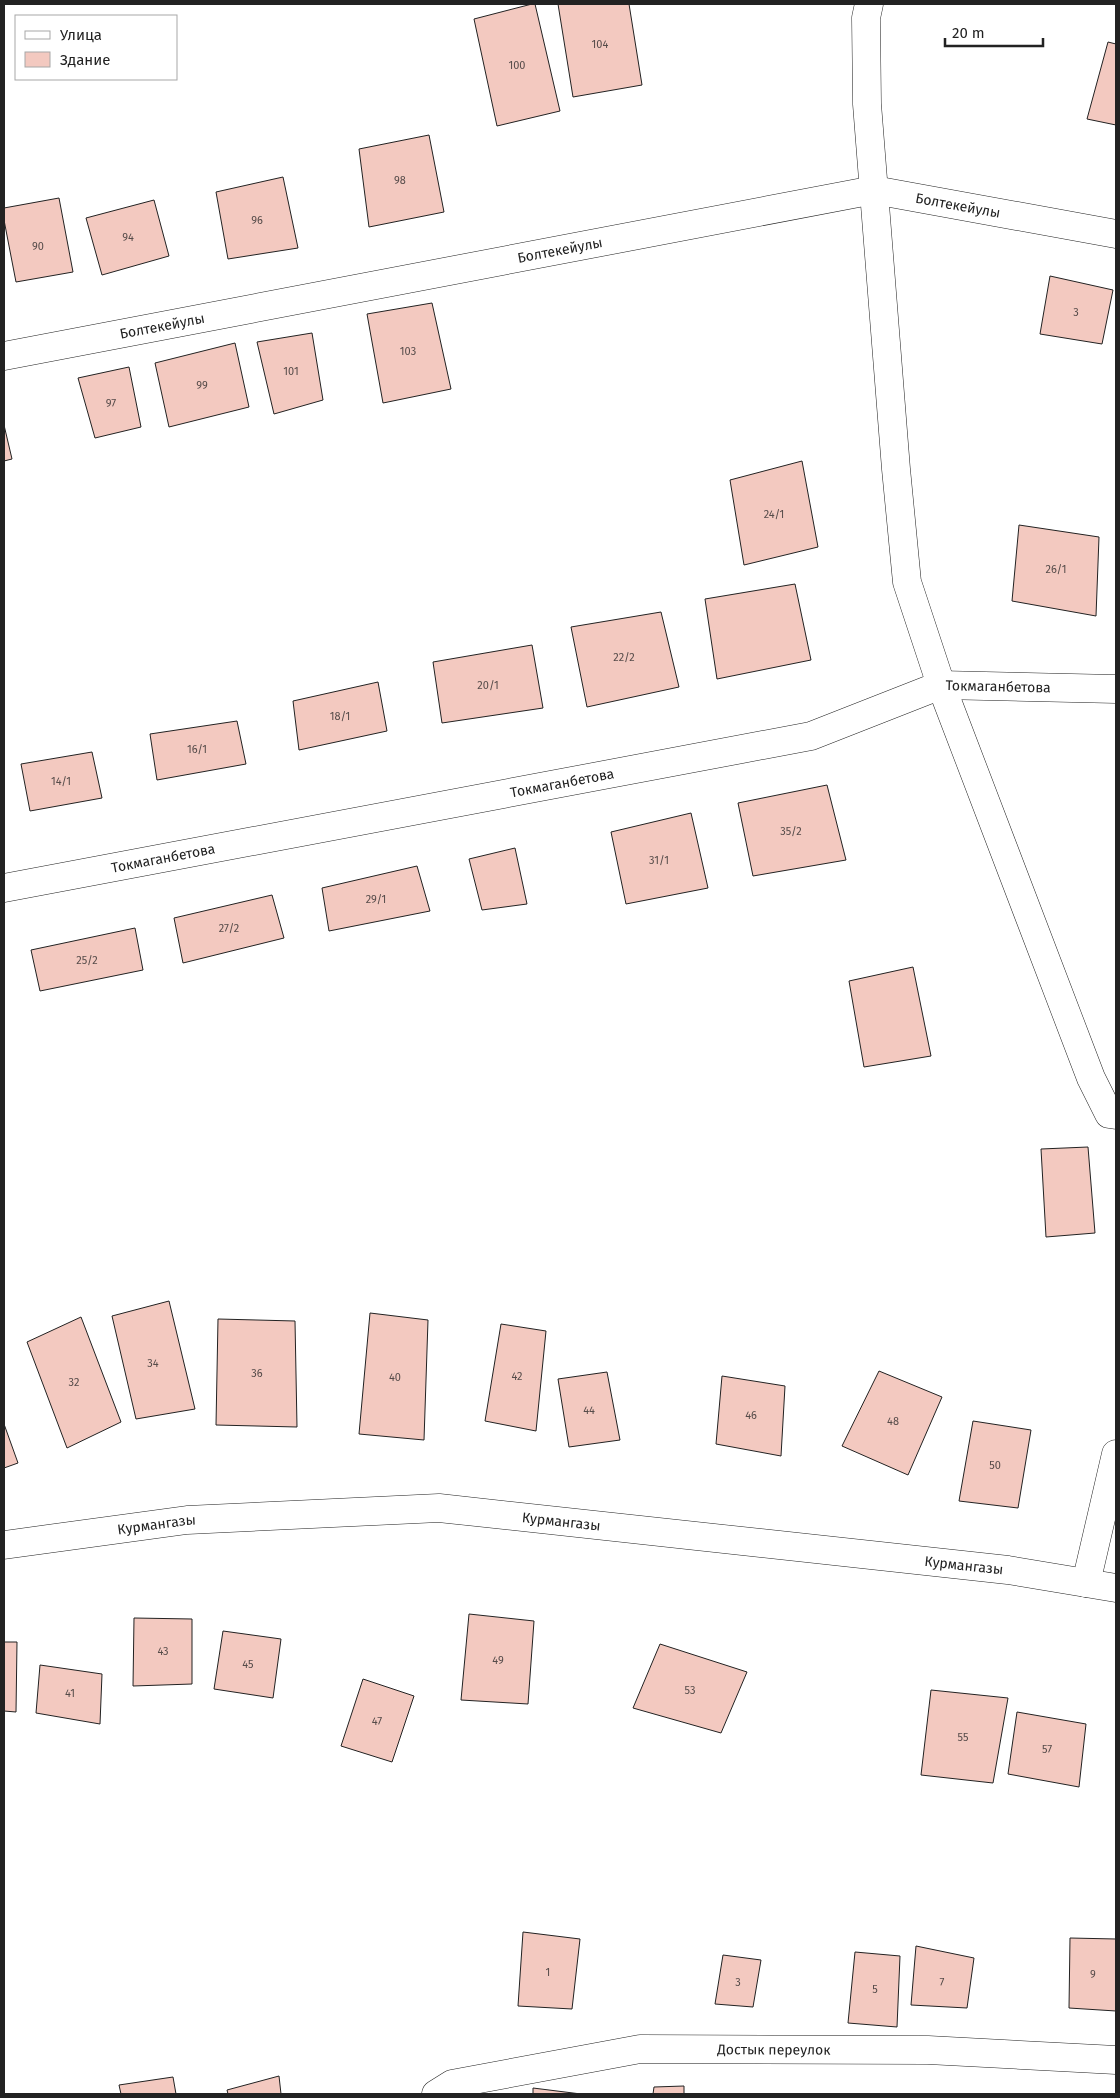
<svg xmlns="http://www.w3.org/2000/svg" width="1120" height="2098" font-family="'Fira Sans',sans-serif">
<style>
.building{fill:#f3c9c0;stroke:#222}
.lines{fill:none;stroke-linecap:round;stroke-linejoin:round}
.minor-casing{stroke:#222;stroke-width:29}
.minor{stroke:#fff;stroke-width:28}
.labels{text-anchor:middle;stroke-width:4;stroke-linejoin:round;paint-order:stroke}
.number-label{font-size:11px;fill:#564c4a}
.street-label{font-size:14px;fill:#222;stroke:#fff}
</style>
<rect width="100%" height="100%" fill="#fff"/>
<!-- building -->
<g class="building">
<polygon points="532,4 535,4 560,111 497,126 474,19"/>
<polygon points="558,4 629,4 642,85 573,97"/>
<polygon points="1108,42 1116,44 1116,125 1087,119"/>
<polygon points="429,135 444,212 369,227 359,149"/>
<polygon points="283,177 298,248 228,259 216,192"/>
<polygon points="59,198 73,272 16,282 4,220 4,208"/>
<polygon points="154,200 169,256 102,275 86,218"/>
<polygon points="1050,276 1113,290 1102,344 1040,334"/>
<polygon points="432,303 451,389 383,403 367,314"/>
<polygon points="312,333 323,400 274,414 257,342"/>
<polygon points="235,343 249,407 169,427 155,363"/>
<polygon points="129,367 141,427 95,438 78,378"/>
<polygon points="4,425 12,459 4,461"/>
<polygon points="802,461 818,547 744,565 730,480"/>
<polygon points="1019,525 1099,537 1096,616 1012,601"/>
<polygon points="795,584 811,660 717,679 705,599"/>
<polygon points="661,612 679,687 587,707 571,627"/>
<polygon points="532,645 543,708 442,723 433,662"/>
<polygon points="378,682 387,731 299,750 293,701"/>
<polygon points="237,721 246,764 157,780 150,734"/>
<polygon points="92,752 102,798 30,811 21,764"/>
<polygon points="827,785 846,860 753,876 738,803"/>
<polygon points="691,813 708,888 626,904 611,832"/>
<polygon points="515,848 527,904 482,910 469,859"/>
<polygon points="417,866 430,911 329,931 322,888"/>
<polygon points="272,895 284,938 183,963 174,918"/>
<polygon points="135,928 143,970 40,991 31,950"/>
<polygon points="913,967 931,1056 864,1067 849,981"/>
<polygon points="1088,1147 1095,1233 1046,1237 1041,1149"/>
<polygon points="169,1301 195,1409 136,1419 112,1316"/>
<polygon points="370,1313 428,1320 424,1440 359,1434"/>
<polygon points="81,1317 121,1422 67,1448 27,1342"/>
<polygon points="218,1319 295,1321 297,1427 216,1425"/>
<polygon points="501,1324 546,1331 536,1431 485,1421"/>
<polygon points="879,1371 942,1397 908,1475 842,1446"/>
<polygon points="607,1372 620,1440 569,1447 558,1379"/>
<polygon points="722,1376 785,1386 781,1456 716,1444"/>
<polygon points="973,1421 1031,1430 1018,1508 959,1501"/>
<polygon points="4,1424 18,1463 4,1468"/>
<polygon points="469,1614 534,1621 528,1704 461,1700"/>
<polygon points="134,1618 192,1619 192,1684 133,1686"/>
<polygon points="223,1631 281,1639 273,1698 214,1689"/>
<polygon points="4,1642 17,1642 16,1712 4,1711"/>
<polygon points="660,1644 747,1672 721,1733 633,1708"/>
<polygon points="40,1665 102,1674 100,1724 36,1713"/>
<polygon points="363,1679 414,1696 392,1762 341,1746"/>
<polygon points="931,1690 1008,1698 993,1783 921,1775"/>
<polygon points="1017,1712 1086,1724 1079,1787 1008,1774"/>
<polygon points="523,1932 580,1939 572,2009 518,2006"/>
<polygon points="1070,1938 1116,1939 1116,2011 1069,2008"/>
<polygon points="916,1946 974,1958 967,2008 911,2005"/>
<polygon points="855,1952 900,1956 897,2027 848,2023"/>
<polygon points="723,1955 761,1960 753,2007 715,2004"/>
<polygon points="279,2076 281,2094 228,2094 227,2090"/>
<polygon points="173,2077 176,2094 121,2094 119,2085"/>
<polygon points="684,2086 684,2094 653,2094 654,2087"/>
<polygon points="533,2088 581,2094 533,2094"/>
</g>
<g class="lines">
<defs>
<g id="minor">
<polyline points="869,4 866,18 867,104 896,469 907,582 941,685 1091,1078 1109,1114 1116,1115"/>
<path id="s1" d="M4,356L874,190L1116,234"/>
<path id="s2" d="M4,888L811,736L941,685L1116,689"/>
<path id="s3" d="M4,1545L187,1520L439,1508L1008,1570L1116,1588"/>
<polyline points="1086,1583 1116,1454"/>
<path id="s4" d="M436,2094L452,2084L640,2049L928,2050L1116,2060"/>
</g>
</defs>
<!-- minor casing -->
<use href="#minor" class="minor-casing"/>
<!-- minor -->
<use href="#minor" class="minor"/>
</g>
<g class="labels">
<!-- number labels -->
<g class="number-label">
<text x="600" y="48">104</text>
<text x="517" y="69">100</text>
<text x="400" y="184">98</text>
<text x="257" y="224">96</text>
<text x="128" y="241">94</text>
<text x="38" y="250">90</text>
<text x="1076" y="316">3</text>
<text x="408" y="355">103</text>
<text x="291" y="375">101</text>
<text x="202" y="389">99</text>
<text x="111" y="407">97</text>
<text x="774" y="518">24/1</text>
<text x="1056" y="573">26/1</text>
<text x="624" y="661">22/2</text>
<text x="488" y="689">20/1</text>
<text x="340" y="720">18/1</text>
<text x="197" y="753">16/1</text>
<text x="61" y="785">14/1</text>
<text x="791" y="835">35/2</text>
<text x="659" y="864">31/1</text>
<text x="376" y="903">29/1</text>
<text x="229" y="932">27/2</text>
<text x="87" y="964">25/2</text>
<text x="153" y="1367">34</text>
<text x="257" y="1377">36</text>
<text x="517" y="1380">42</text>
<text x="395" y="1381">40</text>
<text x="74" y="1386">32</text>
<text x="589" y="1414">44</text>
<text x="751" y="1419">46</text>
<text x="893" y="1425">48</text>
<text x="995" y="1469">50</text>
<text x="163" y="1655">43</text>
<text x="498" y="1664">49</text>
<text x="248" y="1668">45</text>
<text x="690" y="1694">53</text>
<text x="70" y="1697">41</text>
<text x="377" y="1725">47</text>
<text x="963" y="1741">55</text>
<text x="1047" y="1753">57</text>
<text x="548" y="1976">1</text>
<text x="1093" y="1978">9</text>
<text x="738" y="1986">3</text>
<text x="942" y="1986">7</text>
<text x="875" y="1993">5</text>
</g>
<!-- street labels -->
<g class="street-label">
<text dy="5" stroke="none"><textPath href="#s1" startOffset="971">Болтекейулы</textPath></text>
<text dy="5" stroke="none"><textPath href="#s1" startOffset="566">Болтекейулы</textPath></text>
<text dy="5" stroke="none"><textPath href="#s1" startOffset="161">Болтекейулы</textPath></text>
<text dy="5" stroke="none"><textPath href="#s2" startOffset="1018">Токмаганбетова</textPath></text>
<text dy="5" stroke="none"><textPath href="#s2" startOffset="568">Токмаганбетова</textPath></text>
<text dy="5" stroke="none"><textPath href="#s2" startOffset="162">Токмаганбетова</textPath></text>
<text dy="5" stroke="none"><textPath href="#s3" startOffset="560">Курмангазы</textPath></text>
<text dy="5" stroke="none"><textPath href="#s3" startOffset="154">Курмангазы</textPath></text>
<text dy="5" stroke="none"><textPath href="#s3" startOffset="965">Курмангазы</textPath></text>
<text dy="5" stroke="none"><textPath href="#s4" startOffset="344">Достык переулок</textPath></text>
</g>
</g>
<!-- border -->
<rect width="1120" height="2098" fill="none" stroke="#222222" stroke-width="10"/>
<!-- legend -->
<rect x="15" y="15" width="162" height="65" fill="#ffffff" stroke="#a7a7a7"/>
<rect x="25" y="31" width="25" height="8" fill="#ffffff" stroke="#a7a7a7"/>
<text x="60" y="40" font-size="15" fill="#222222">Улица</text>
<rect x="25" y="52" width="25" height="15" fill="#f3c9c0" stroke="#a7a7a7"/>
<text x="60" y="65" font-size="15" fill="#222222">Здание</text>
<!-- scale -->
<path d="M945 38v8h98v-8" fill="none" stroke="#222222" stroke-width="2.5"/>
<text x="952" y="38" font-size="15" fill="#222222" stroke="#ffffff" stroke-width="4" paint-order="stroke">20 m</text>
</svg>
